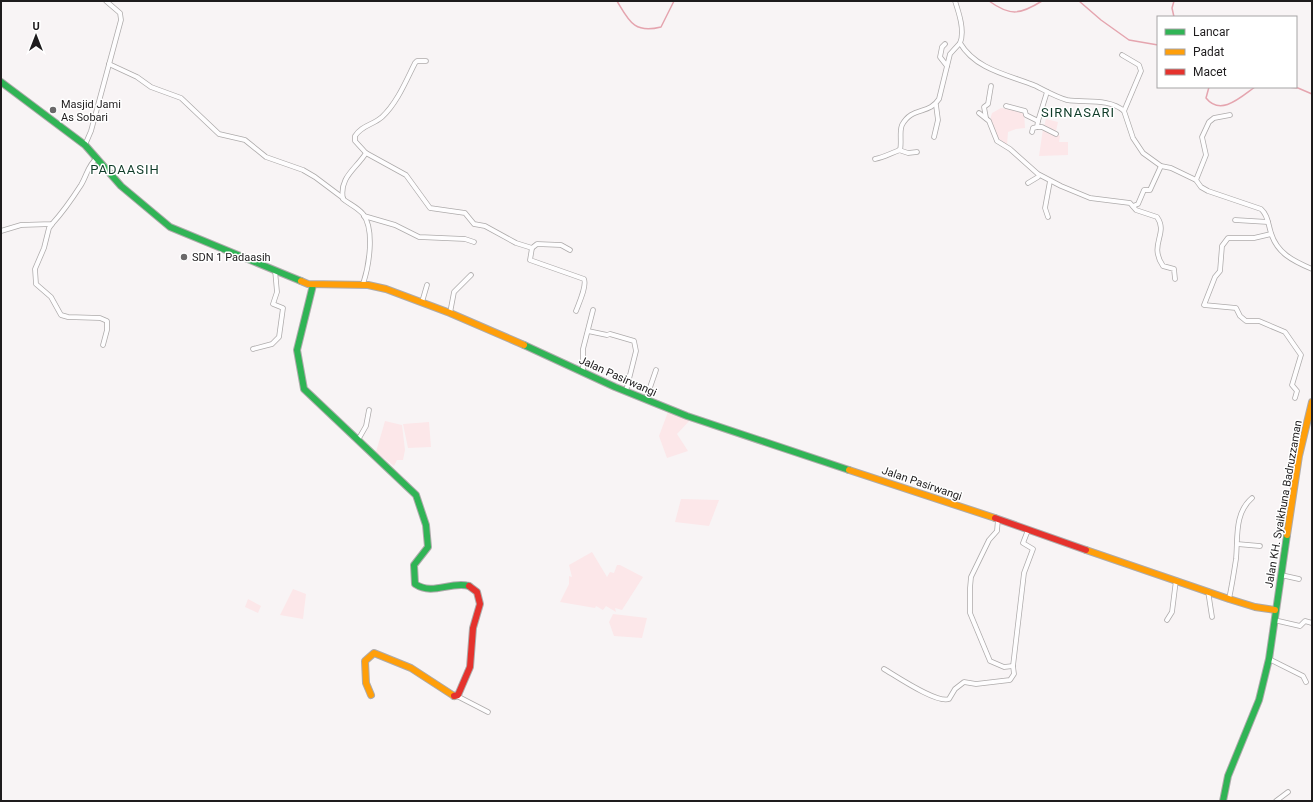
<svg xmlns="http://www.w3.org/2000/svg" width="1313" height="802" font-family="Roboto,sans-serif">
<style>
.green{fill:#fce7e9}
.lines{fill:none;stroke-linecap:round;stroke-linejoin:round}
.stream{stroke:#e5a5af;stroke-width:1.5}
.street-casing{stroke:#aeabab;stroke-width:5.5}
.fast-casing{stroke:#aeabab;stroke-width:8}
.slow-casing{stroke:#aeabab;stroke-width:8}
.jam-casing{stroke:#aeabab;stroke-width:8}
.street{stroke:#fefdfe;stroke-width:4}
.fast{stroke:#30b455;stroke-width:6}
.slow{stroke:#ff9f0a;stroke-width:6}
.jam{stroke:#e5322d;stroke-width:6}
.poi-dot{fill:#6a6869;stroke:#fff;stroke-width:1.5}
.labels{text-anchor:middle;stroke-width:3;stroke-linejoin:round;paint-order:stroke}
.poi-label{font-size:11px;fill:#1e1c1d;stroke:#fff;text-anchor:start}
.street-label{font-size:11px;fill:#1e1c1d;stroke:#fff}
.quarter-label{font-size:13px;letter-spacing:1px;fill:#0f3b28;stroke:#fff}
</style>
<rect width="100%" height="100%" fill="#f8f4f5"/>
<!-- green -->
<g class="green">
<path d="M1001,108L1024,111L1025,128L1016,129L1008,132L1007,145C995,137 987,127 992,113Z"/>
<polygon points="1046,119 1058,122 1056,131 1044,126"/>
<polygon points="1043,129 1060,136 1059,142 1068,142 1068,155 1039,156"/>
<polygon points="668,412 690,420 677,434 688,451 667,458 659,436"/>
<polygon points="385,421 402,425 405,450 403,460 397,460 394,466 376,452"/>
<polygon points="429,422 431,447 408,448 403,424"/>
<polygon points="681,499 719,500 709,526 675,522"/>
<polygon points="592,552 607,577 610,572 614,573 617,565 620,565 643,577 622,610 615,608 616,612 606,606 603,610 596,606 595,608 560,602 569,584 569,576 572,577 569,565"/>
<polygon points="293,589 306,594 303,619 280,615"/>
<polygon points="248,599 261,606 258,613 245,607"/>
<polygon points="613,614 647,618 642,638 614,636 609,622"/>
</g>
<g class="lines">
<!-- stream -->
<g class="stream">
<path d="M617,1C629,21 634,34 661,27L674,1"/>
<path d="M989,1C1011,17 1021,14 1042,1"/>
<polyline points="1079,1 1101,20 1129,40 1158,45"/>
<polyline points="1174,17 1172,8 1174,1"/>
<path d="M1209,87L1206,98C1221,117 1242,96 1255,87"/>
<polyline points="1288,87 1298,88 1312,94"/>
</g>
<defs>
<g id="street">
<path d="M955,1C959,13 965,31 960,43C976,70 1009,75 1036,86C1046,91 1056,97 1067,100C1085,103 1109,98 1124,111L1133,138L1143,153L1161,166L1171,168L1196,180L1201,187L1208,191L1261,209C1268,215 1268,224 1271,233C1277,253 1293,261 1312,269"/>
<polyline points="945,44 942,47 940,57 947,66"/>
<polyline points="1122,55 1139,65 1141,71 1124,111"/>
<polyline points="109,64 137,77 151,87 181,98 219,134 245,140 266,157 303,170 315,177 343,198"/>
<polyline points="1006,106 1025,111 1026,115 1038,121"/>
<path d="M979,113L989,121L997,141L1010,149L1038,174L1061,186L1090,198L1130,203L1136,210L1157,217C1169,234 1148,244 1163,266L1174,269L1175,279"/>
<polyline points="986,118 984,107 988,104 991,86"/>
<polyline points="1037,127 1042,127 1056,134"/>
<polyline points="1032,132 1033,128 1037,127 1038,121 1047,92"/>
<polyline points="934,137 938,120 936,105"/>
<polyline points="85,145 91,131 121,20 120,13 106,1"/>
<polyline points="899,150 908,153 917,152"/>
<path d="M366,153L406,175L430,208L465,213L474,224L485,226L516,243L532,248L530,260L584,279C587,286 579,303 576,311"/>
<path d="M875,159C885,157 891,153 900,150C902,142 899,132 902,125C912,106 929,115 939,99L950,54L960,43"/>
<polyline points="1196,180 1206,155 1202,137 1209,122 1214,118 1230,115"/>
<polyline points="1028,183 1038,177"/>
<polyline points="1133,206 1138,204 1144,190 1150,190 1161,166"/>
<polyline points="364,216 395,225 419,237 465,239 474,242"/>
<polyline points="1048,217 1045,208 1050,181"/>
<polyline points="1235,220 1268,222"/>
<polyline points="52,224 49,228 44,248 35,269 36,284 51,297 61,315 68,317 100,318 107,321 107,330 103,345"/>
<path d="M1,231L21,225L52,224C63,212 72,199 81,185C87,175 88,165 97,158"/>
<polyline points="1271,234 1254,238 1228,238 1222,246 1220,271 1215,277 1204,305 1236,308 1240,316 1246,321 1259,321 1285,332 1301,355 1292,385 1297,391 1295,398"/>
<polyline points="532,248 537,244 561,245 570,250"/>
<path d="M363,284C369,266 375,230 363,214C357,207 349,204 343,199C339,177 356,169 366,153L355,141V136C362,125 373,125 382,117C397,103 406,81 415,63L417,61H426"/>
<polyline points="422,302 427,285"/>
<polyline points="450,313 454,292 471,275"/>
<polyline points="588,331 607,335 610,334 634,341 636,351 626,391"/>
<polyline points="253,349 272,344 279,337 283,308 273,304 277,292 275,270"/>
<polyline points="583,371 583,349 593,310"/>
<polyline points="646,399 656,370"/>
<polyline points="358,440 366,426 369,410"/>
<polyline points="998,519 997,531 989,540 971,577 970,588 970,613 990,661 1004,667 1013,666"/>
<polyline points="1237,544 1260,546"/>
<polyline points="1281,575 1299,579"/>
<polyline points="1208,591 1212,617"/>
<path d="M1229,599C1232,585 1234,572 1236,559C1238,539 1234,513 1252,498"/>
<polyline points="1167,620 1172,612 1176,580"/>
<polyline points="1274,620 1300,626 1305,621 1312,623"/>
<polyline points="1269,659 1303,676 1306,682"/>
<path d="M884,669C896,676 937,704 949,699L955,689L964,682L976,684L1010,680L1014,674L1013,666L1024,573L1033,549L1023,543L1028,530"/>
<polyline points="457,696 488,712"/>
<polyline points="1276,801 1288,792"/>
</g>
<g id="fast">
<polyline points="1,82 85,145 121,186 170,227 301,281"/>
<path d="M313,285L297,350L304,389L416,495L426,525L428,547L414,565L415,584C433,596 450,581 469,586"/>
<polyline points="524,345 615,387 687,416 849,470"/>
<polyline points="1223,801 1228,776 1259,700 1269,659 1287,535"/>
</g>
<g id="slow">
<polyline points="301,281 308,284 368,285 386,289 450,313 524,345"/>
<polyline points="849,470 995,518"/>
<polyline points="1287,535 1299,456 1312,402"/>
<polyline points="1086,550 1229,599 1255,607 1275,610"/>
<polyline points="371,695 366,683 365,661 374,653 411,668 454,696"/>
</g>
<g id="jam">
<polyline points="995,518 1086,550"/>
<polyline points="454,696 458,695 470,667 473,628 480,604 477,592 469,586"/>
</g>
</defs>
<!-- street casing -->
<use href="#street" class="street-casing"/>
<!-- fast casing -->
<use href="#fast" class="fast-casing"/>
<!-- slow casing -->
<use href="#slow" class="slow-casing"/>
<!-- jam casing -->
<use href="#jam" class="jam-casing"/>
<!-- street -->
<use href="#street" class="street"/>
<!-- fast -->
<use href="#fast" class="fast"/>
<!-- slow -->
<use href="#slow" class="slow"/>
<!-- jam -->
<use href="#jam" class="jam"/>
</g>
<!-- markers -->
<g class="poi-dot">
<circle cx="53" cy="110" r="4"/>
<circle cx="184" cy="257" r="4"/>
</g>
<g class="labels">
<!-- poi labels -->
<g class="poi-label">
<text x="61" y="108">Masjid Jami<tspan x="61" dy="13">As Sobari</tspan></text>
<text x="192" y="261">SDN 1 Padaasih</text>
</g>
<!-- street labels -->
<g class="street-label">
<text transform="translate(618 376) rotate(24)" y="4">Jalan Pasirwangi</text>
<text transform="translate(922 483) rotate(19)" y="4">Jalan Pasirwangi</text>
<text transform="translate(1283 504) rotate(-80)" y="4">Jalan KH. Syaikhuna Badruzzaman</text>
</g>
<!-- quarter labels -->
<g class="quarter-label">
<text x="1078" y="117">SIRNASARI</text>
<text x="125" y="174">PADAASIH</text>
</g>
</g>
<!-- border -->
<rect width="1313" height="802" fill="none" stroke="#1e1c1d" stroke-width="4"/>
<!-- legend -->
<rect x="1157" y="16" width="140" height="72" fill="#ffffff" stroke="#a5a4a5"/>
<rect x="1165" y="29" width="20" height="6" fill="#30b455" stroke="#a5a4a5"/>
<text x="1193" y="36" font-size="12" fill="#1e1c1d">Lancar</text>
<rect x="1165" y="49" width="20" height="6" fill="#ff9f0a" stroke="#a5a4a5"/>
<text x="1193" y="56" font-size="12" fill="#1e1c1d">Padat</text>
<rect x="1165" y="69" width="20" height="6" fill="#e5322d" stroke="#a5a4a5"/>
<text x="1193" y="76" font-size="12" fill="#1e1c1d">Macet</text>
<!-- north arrow -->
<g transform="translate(36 36)" stroke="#ffffff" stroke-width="3" paint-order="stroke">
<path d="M0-3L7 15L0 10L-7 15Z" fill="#1e1c1d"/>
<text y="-6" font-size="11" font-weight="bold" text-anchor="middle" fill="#1e1c1d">U</text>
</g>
</svg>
